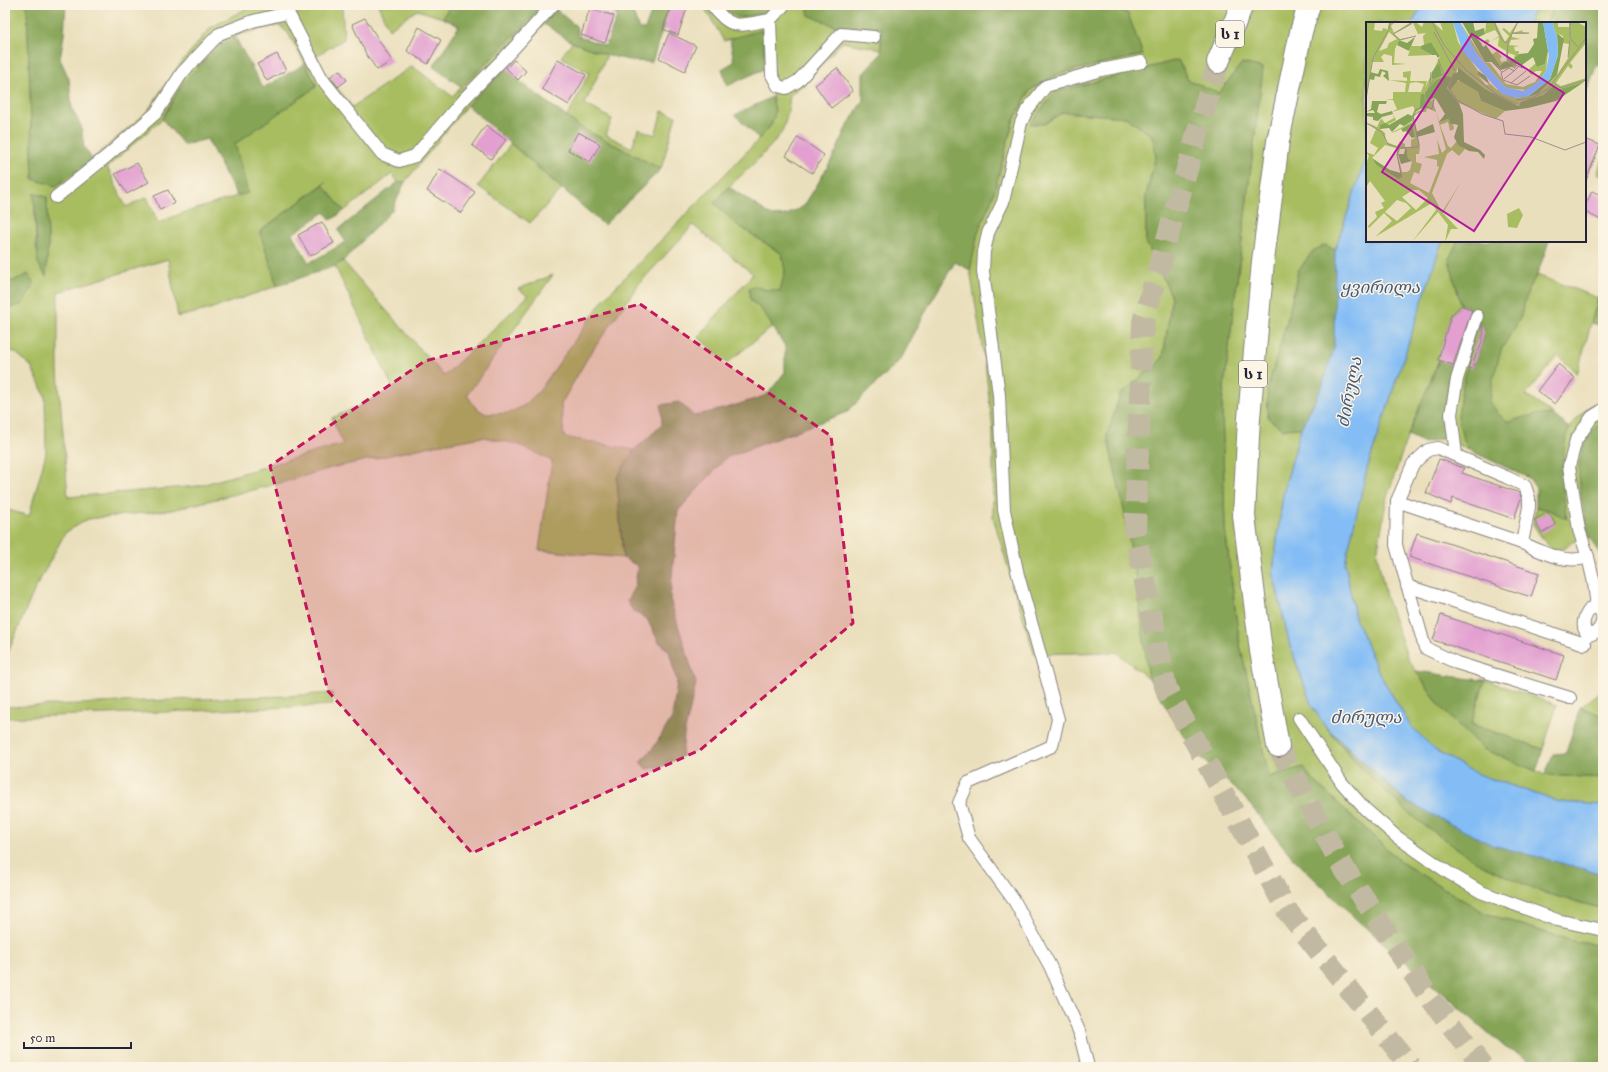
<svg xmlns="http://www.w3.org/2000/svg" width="1608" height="1072" font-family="'IM FELL Great Primer','Noto Serif Georgian',serif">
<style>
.green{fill:#a8bd61;stroke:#65704e;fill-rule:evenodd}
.forest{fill:#86a457;stroke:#546349}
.water{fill:#84bdf5;stroke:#537098}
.building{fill:#e29fd0}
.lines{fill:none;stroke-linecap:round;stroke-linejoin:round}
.motorway-tunnel{stroke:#c2b9a2;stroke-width:22;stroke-dasharray:22 11;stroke-linecap:butt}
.minor-casing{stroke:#86807c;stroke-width:14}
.motorway-casing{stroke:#86807c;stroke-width:24}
.minor{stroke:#fff;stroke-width:12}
.motorway{stroke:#fff;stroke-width:22}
.marked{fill:#c2185b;fill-opacity:0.2;stroke:#c2185b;stroke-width:3;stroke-dasharray:8 5;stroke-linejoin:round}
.labels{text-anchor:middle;stroke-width:3;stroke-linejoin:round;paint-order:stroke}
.shield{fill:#fcf5e5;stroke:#63616e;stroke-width:1}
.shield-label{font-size:15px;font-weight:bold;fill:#22223b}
.water-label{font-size:17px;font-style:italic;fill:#44587c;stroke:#fcf5e5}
.inset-road{fill:none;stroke:#9a9388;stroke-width:1}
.view{fill:#b5179e;fill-opacity:0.15;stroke:#b5179e;stroke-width:2}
.inset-edge{fill:none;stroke:#22223b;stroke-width:2}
</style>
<rect width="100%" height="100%" fill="#fcf5e5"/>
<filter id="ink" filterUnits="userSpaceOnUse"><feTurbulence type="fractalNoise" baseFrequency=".025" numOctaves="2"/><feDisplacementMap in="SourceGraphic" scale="8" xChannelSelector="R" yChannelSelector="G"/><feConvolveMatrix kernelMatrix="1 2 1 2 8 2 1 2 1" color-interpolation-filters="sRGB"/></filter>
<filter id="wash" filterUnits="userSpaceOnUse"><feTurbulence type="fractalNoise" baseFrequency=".012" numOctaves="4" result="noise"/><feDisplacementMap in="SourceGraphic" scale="16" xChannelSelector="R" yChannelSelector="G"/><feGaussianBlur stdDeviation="0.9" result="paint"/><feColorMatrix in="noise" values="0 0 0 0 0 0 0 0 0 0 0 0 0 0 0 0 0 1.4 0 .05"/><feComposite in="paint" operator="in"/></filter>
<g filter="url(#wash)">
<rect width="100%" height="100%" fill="#eadfbc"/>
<!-- green -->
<g class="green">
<path d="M5,5H27L33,179L56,186L92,159L146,113L176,69L210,28L253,5H342L344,39L316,56L323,70L352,107L412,66L452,96L506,45L544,5H561L506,68L467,105L405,182H398L392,174L344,211L323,185L326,182L260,231L277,286L207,310L178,317L168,259L58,292V371L68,497L198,486L343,444L332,418L394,390L335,266L343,261L444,376L528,296L518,289L553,275L467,395L475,407L486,414L509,413L525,405L540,390L603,300L759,139L772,124L775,110L766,68L762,30L724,41L703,5H722L726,10L767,12L773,5H807L809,15L835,26L881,27V49L842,42L805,83L790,95C789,107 787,118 783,129C776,145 736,180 721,194L736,224L782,254L785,271L780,291L761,289L750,300L762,310L773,326L727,363L698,337L753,274L693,225L638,285L588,357L561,404L564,437L634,450L617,478L623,558L539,550L552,461L517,444L483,437L436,445L331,468L284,482L172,510L88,519L65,533L34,591L5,660V582L9,574L5,572V509L29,516L46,453L45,396L31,366L16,353L5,348V309L23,304L28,274L13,281L5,282ZM279,25L288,33L317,86L234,144L247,193L180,214L158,223L147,197L126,207L107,167L162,119L184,81L219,46L241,34ZM34,193L47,197L48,245L46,276L36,247Z"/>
<polygon points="378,5 450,5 443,18 417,10 389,29"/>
<polygon points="1110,5 1423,5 1412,23 1367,23 1367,155 1335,250 1325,245 1313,251 1298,271 1289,314 1267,391 1282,429 1301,428 1283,494 1273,572 1289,642 1311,704 1324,725 1361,768 1541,892 1603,909 1603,946 1572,941 1485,913 1402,863 1312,779 1303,767 1269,777 1239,640 1225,528 1222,404 1263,68 1242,63 1219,93 1188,80 1178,60 1055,92 1030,124 1044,124 1063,112 1126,117 1152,136 1156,155 1146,196 1146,242 1172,297 1163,358 1120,395 1107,435 1123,505 1136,579 1149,679 1116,652 1034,654 993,517 993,431 985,364 970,270 978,232 993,196 1013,122 1030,90 1060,73 1143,55 1128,14"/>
<polygon points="1537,5 1555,5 1546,23 1528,23"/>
<polygon points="572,42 607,55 585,104 612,119 606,135 632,148 638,129 655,135 662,111 676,116 661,169 580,127 567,117 589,73 561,57"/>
<polygon points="511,144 562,189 530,223 478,186"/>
<polygon points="1603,158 1603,177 1597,174"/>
<polygon points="1442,241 1458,241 1449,259 1461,305 1451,315 1439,360 1408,435 1387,497 1377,554 1386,597 1408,659 1441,708 1483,748 1545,775 1603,778 1603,805 1559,802 1475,773 1435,750 1410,725 1379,673 1355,618 1345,563 1367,469"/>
<polygon points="1537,275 1598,298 1577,374 1558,355 1526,395 1556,417 1537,424 1488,430 1473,398 1521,315 1529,287"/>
<polygon points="1474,311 1482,322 1460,399 1462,435 1469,450 1445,438 1443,413 1447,390"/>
<polygon points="1603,398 1603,431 1596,448 1590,538 1572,542 1566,548 1553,550 1543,540 1533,524 1536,507 1549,510 1566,518 1547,451 1586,409"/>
<polygon points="1485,680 1557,705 1543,749 1471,724"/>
<polygon points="1603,684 1603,716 1581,707 1601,691"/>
<path d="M332,693L333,705C223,711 114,713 5,718V707L168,700L286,696Z"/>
</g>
<!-- forest -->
<g class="forest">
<polygon points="27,5 66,5 64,35 60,59 69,79 72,109 81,126 84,147 92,159 56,186 33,179"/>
<polygon points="450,5 544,5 462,87 433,67 459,26 443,18"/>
<polygon points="610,5 626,5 633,13 639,29 645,29 654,5 670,5 652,62 633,61 607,55 572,42 544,24 556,10 576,26 578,36 606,46 617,16 609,7"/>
<polygon points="722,5 773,5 767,12 740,18 726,10"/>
<polygon points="807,5 1110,5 1128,14 1143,55 1060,73 1030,90 1013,122 993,196 978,232 970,270 955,262 929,305 901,359 847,412 726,458 678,511 670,599 696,683 684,735 682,756 660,767 646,769 640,762 654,747 672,718 677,682 669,651 659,642 647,619 633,611 627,601 635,585 638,566 623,558 617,478 634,450 662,425 661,405 679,402 694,416 730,407 767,395 785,372 785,346 762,310 750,299 749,289 756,286 762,289 780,291 785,271 782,254 736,224 714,203 729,187 772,216 787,215 804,206 817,185 836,152 845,130 863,100 863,74 881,54 881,27 835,26 809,15"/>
<polygon points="1555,5 1603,5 1603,68 1597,64 1585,95 1585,23 1546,23"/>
<polygon points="762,30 766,68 727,86 722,69 734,62 730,39"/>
<polygon points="235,37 263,88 305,64 317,86 235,144 248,193 237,196 207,139 184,145 162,119 184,81 219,46"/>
<polygon points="1178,60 1188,80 1219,93 1242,63 1263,68 1222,404 1225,528 1239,640 1269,777 1303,767 1312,779 1402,863 1485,913 1572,941 1603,946 1603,1067 1543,1067 1506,1048 1358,921 1293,858 1243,796 1193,750 1149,679 1136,579 1123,505 1107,435 1120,395 1163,358 1172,297 1146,242 1146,196 1156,155 1152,136 1126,117 1063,112 1044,124 1030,124 1055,92"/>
<polygon points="506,68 518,80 580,127 661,169 604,225 467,105"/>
<path d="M772,97C778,119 773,123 759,139L735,115Z"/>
<polygon points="398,182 405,182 392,210 343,261 335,266 277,286 260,231 323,185 344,211 331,220 325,212 292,234 309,263 346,242 338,230"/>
<polygon points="34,193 47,197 48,245 46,277 38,263"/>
<path d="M1458,241H1549L1537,275L1529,287L1520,319L1501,350L1493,380L1490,401L1498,414L1509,422C1523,417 1543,410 1557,418C1561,420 1565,425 1569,428C1559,458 1562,488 1567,519L1549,510L1536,507V488L1529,478L1469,450L1462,435L1458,417L1460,399L1467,367L1472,368C1477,352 1491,334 1478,318C1473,311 1469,308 1461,305L1449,259Z"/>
<polygon points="1325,245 1335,250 1334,348 1322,387 1301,428 1282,429 1268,418 1267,391 1289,314 1298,271 1313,251"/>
<polygon points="28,274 34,283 23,304 5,309 5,282 13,281"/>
<polygon points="1598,298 1603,299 1603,326 1591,323"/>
<polygon points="1439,360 1454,366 1443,413 1445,438 1425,443 1408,435"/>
<path d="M1603,421V559C1599,552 1593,545 1590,538C1587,531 1587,522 1585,514C1577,480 1573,445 1603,421Z"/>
<path d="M1416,671C1440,674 1462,679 1485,680L1471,724L1543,749L1536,771L1483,749L1441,708Z"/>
<polygon points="1580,707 1603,716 1603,778 1545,775 1553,754 1566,753"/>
<polygon points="1324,725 1407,802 1603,874 1603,909 1541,892 1478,863 1414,818 1361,768"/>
</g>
<!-- water -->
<g class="water">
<polygon points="1423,5 1537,5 1528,23 1412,23"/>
<polygon points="1367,155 1367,241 1442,241 1367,469 1345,563 1355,618 1379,673 1410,725 1435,750 1475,773 1559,802 1603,805 1603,874 1492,845 1407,802 1324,725 1311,704 1289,642 1273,572 1283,494 1301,428 1322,387 1334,348 1335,250"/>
</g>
<g id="blocks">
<!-- building -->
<g class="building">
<polygon points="671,5 688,5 678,35 663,29"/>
<polygon points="590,8 614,16 605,43 581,35"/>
<polygon points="365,18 392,61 377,70 366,54 352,24"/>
<polygon points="419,27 441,40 428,64 407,51"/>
<polygon points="669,33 696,46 685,71 659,58"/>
<polygon points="277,54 286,70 267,81 257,64"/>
<polygon points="558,59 586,75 569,105 542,89"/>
<polygon points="514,60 526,71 518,80 506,68"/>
<polygon points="837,68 853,91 831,108 815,85"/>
<polygon points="339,70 347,80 338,87 330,77"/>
<polygon points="486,125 506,140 491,159 472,145"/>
<polygon points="578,132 600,144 590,162 568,150"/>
<polygon points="798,137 824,155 812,173 786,156"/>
<polygon points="1585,139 1600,145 1586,180 1585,180"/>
<polygon points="137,163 149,182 127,194 115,174"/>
<polygon points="440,169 475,192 461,213 427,191"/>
<polygon points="168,190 175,203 160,210 154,196"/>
<polygon points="1592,191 1603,196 1603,221 1585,212 1585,206"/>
<polygon points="322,222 334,243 310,256 298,235"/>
<polygon points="1461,305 1472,310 1453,365 1438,360 1451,315"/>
<polygon points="1482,324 1484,333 1480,348 1475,357 1472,369 1468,368"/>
<polygon points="1558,364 1575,378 1555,404 1537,391"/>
<polygon points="1439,459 1464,468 1462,473 1520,493 1521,498 1514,519 1453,498 1451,504 1426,493"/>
<polygon points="1548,512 1556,525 1542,533 1534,520"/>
<polygon points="1417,533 1539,573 1531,597 1409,557"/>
<polygon points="1441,615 1564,655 1556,680 1433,640"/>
</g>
</g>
</g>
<g filter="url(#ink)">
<use href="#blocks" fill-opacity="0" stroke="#86807c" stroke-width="1"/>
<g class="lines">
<!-- motorway-tunnel -->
<g class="motorway-tunnel">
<polyline points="1218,62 1143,322 1135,531 1166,688 1288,912 1411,1067"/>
<polyline points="1278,746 1340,862 1422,987 1483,1067"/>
</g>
<defs>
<g id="minor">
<polyline points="284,5 322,79 382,154 399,161 415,156 463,100 511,51 553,5"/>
<path d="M712,5C732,32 740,25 770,20"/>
<polyline points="784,5 770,20 772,75 778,86 786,88 798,81 841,34 874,37"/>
<polyline points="56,197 107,156 156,113 182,73 219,34 253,21 287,13"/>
<polyline points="1456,455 1451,414 1457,379 1477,316"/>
<polyline points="1397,501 1522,543"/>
<polyline points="1407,586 1585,644"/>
<polyline points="1597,607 1594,583 1588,557 1579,530 1569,466 1576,440 1592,417 1603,410"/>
<path d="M1597,607C1608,616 1601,634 1588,635C1580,626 1584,616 1591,608Z"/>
<path d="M1570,698L1457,663L1425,648L1396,545L1397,501L1413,464L1428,450L1438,448L1506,477L1525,486L1529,498V507L1522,543C1543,552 1565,565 1588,557"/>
<polyline points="1299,718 1342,783 1365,809 1397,837 1449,873 1481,892 1557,920 1603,930"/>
<polyline points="1088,1067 1079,1031 1050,966 1015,902 969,838 959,803 968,783 1052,746 1058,719 1018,575 1004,510 999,395 983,271 984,252 988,233 1003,202 1021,123 1027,110 1046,86 1101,70 1142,62"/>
</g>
<g id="motorway">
<polyline points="1218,62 1242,5"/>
<polyline points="1278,746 1261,651 1244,516 1249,418 1263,261 1278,141 1301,32 1309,5"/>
</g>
</defs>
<!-- minor casing -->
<use href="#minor" class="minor-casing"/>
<!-- motorway casing -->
<use href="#motorway" class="motorway-casing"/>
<!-- minor -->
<use href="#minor" class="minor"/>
<!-- motorway -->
<use href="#motorway" class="motorway"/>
</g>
</g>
<!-- marked area -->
<path class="marked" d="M640,304L831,436L853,623L700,750L472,853L328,691L270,466L425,361Z"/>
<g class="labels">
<!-- shield labels -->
<g class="shield">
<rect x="1216" y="21" width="28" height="26" rx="3"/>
<rect x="1239" y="361" width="28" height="26" rx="3"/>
</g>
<g class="shield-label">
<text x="1230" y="39">ს 1</text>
<text x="1253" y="379">ს 1</text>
</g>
<!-- water labels -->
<g class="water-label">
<text x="1380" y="293">ყვირილა</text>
<text transform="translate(1349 392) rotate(-79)" y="6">ძირულა</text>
<text x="1366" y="723">ძირულა</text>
</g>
</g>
<!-- overview -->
<g transform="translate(1366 22)">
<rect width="220" height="220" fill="#eadfbc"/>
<path d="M0,0H9L8,8L16,9L17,6L21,7V10L23,0H29L25,4L28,11L45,0L46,2L28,12L34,17L50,14L33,18L29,27L28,41L41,42L26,43V34L18,32L15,35L18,40H6L0,82ZM23,10L31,17L23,21L21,26L13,29ZM50,0L56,5L58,0H67L77,9L74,0H87L92,20L112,49V53L120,63L125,62L130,67L150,76L173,71L191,53L202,36L203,22L197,21V14L191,11V15L186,0H192V5H203V0H211L220,5V21L204,41L207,44L205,47L202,44L190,61L195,64L220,56L218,60L194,67L187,64L177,73L155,81L154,84L119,67L92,45L85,65L89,59H94L112,70L115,79L139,89L130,97L93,81L81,66L84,55L80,54L60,80L69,77L67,80L73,99L82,97L85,99L83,101H87L88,107L84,109L82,100L74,103L82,124L85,126L90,120L99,127L93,134L86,128L81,132L66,171L76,190L95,160L77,191L92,207H85L79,220L82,203L72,190L46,220L70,188L66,181L9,215L26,199L18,191L3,206L2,204L11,195L9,190L18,186L15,181L19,179L4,159L0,165V142L3,134L0,130L8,133L12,126L4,121L10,107L0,100L11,105L14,98L16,97L19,101L28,96L27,92L30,98L14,107L19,111L20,120L31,124L34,119L39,122V126L45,125V118L49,116L46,101L29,110L25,111L46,100L49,90L57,88L59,83L57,75L54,78L53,86L49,88L47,84L26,90L31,87L27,78H19L27,77V70H39L40,61L23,58L41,59V56L37,55V50L45,49L44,59H61L59,66L74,34L65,20L58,23L57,14L60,11L52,12L47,1ZM50,60L58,62L55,70H42L44,61ZM61,86L70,90L80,127L76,131L71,117L73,132L58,135L71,138V144L73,145L63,171L44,161L48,150L53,152L56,142L50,140V132H53L54,125L48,95L51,90H60ZM19,123L30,126L35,155L10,143L6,136ZM34,127H41L42,138L46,139L44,148L41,150H36L32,133ZM47,168H53L62,176L50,188L36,175ZM31,178L40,181L45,186L31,199L19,190ZM94,0L119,40L124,41L140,62L157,65L169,60L176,49H170L165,53L162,48L171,40V45L179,42L182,29L180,49L172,60L161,68L140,66L110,31ZM129,0L139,20L143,14L136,7L138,6L144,11L151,0L147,11L157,8L156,10L165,12H146V15L155,17L145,18L143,23L153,24L148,25L149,29H153L152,36H148L149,33L142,31V35L151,43L149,47L141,42L140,29L132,24L133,15L120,22L118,19L122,17L124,20L133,14L129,8L119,12L120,1ZM45,24H55V27L66,33L42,34ZM131,29L136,35L134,36L135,40L139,39L136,46L133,45L125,33ZM153,186L157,193L151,206L142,205L141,192Z" fill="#a8bd61" fill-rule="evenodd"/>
<path d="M96,0H107L109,9L118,6L119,12L111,16L115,21L117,25L120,23L134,44L140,39L148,44L135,48L126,40H119ZM177,0L182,29L179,42L171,45L167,35L156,43L145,41L142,35L148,37L153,32L162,31L168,22L167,17L171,16L172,1ZM191,11L198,17L191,53L173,71L165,74L152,76L163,74L184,57L192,33ZM49,15L43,29L31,23L33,18L41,21ZM65,20L74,34L72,36L70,33H66L55,27V24ZM73,41L76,53L66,57V50ZM92,45L119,67L153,84L155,80L177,73L187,64L194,67L218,60L190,79L162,86L139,89L115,79L112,70L92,58L84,68L83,64L87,52L92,50ZM14,47L22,49L23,59L17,54L20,51L16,49L14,55L9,54L8,58L3,57L4,50L12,52ZM112,49L120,54L124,63L112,53ZM80,54L85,55L81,66L93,81L97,92L98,120L114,128L119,133L118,137L112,130L103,129L92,123L88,115L92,103L83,101L84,99L82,97L73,100L79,92L70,77L68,76L60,80L59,71L70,58ZM55,72H58L60,84L49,90L46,99L38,104L34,102L26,110L23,106L14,107V103L19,101L23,103L42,92L46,94L49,87L53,86ZM6,79H21L20,82H13L11,90L15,92L26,89L27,92L16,95L12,99L7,98V95L0,94V91H9L7,88L0,90L5,87ZM46,101L49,115L46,116L40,109L37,110L35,107ZM67,102L69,110L51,115L50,110ZM39,127H41L42,137L46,139L35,142L32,132H38ZM6,136L24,148L35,151V155L33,157L10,143Z" fill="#86a457"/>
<path d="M87,0H94L110,31L139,65L157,69L172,60L180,49L183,34L177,0H186L191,15L192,33L184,57L163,74L150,76L136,72L97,30Z" fill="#84bdf5"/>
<path class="inset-road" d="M44,0L45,2L27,12L34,18L50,14M66,0L78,23L100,48L130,72L151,82M128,0L134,14L138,20H142M152,0L142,20L141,36L144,41L157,46M204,0V16L212,25M68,10L89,49M146,11H163M202,35L204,18M126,40L136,50M153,44L148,49L143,46L135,51L137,58L151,63L164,54M85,55L82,65L91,78L116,92L137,99L139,112L165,115L199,128L220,120M138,57L148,49M145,61L160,49M188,61L194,66L220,58M64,62L65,50M0,76L7,36L23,7L24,0M68,77L66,87L61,85L58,75L68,57L78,52L72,37M150,78L166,76L182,67L220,16M0,101L16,110L22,122L33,126L51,125L53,123L47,94L61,85M33,126L31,133L36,156"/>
<path class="view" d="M106,12L198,71L108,209L16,150Z"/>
<rect width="220" height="220" class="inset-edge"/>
</g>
<!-- margin -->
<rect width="1608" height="1072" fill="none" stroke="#fcf5e5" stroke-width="20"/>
<!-- scale -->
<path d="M24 1042v6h107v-6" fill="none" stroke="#22223b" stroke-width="2"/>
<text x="30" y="1042" font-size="12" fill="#22223b" stroke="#fcf5e5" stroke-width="3" paint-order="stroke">50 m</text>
</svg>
